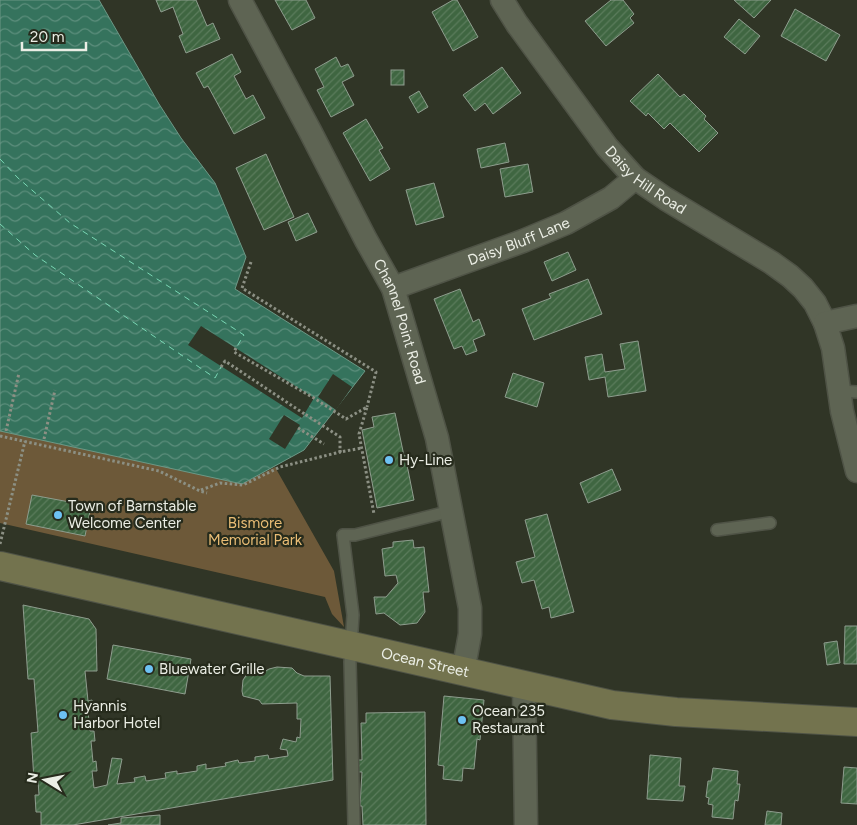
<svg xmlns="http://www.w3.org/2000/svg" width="857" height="825" font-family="Figtree,sans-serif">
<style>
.green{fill:#6d5939}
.water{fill:url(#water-waves);stroke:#6c9886}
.pier{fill:#303526}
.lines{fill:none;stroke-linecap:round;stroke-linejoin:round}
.ferry{stroke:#7ad8b5;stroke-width:1;stroke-dasharray:6 5;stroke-linecap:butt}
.building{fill:url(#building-hatch);stroke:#8e9d8e}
.service-casing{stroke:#4f5346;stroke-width:14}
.minor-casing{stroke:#4f5346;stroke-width:25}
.secondary-casing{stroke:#4f5346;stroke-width:30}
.path{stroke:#8c9084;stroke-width:3;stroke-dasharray:2.5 2.5;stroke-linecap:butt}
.service{stroke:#5e6453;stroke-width:11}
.minor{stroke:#5e6453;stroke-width:22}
.secondary{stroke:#73734e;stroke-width:28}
.poi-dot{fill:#6dc2f3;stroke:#262b1c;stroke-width:2}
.labels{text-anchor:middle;stroke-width:4.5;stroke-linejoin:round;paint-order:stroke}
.street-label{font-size:15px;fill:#ebeee5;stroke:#262b1c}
.poi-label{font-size:15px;fill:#ebeee5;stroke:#262b1c;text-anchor:start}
.park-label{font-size:15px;fill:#eabd75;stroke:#262b1c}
</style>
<defs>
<pattern id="water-waves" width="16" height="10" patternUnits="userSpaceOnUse" patternTransform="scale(1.25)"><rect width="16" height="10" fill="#35735d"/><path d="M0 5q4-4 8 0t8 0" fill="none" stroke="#5c8e7c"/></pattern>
<pattern id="building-hatch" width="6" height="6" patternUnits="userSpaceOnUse" patternTransform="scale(1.25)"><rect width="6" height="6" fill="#3f6641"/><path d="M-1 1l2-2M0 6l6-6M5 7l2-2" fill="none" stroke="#5b7c5c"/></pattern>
</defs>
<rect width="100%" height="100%" fill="#303526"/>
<!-- green -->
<polygon class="green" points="0,429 244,483 275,467 334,571 344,627 332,614 325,597 0,523"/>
<!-- water -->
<polygon class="water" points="0,0 99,0 159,104 181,138 215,183 246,257 235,289 365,371 304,450 242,484 0,431"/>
<!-- pier -->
<g class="pier">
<polygon points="201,326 314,398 302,418 188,345"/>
<polygon points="333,374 352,387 336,410 318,397"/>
<polygon points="284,415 300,425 285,449 269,439"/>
</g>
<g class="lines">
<!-- ferry -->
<g class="ferry">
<polyline points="0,159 18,178 70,223 244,335 236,348"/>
<polyline points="0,224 35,255 215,378 221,367"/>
</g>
</g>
<!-- building -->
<g class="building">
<polygon points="156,0 196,0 207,26 213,23 220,39 186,53 179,36 183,34 173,7 161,12"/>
<polygon points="275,0 306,0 315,18 292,30"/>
<polygon points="453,0 457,0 478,37 453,51 432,12"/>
<polygon points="611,0 623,0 634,14 630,18 634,23 606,46 585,21"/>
<polygon points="734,0 771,0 754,18"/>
<polygon points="795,9 840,35 826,61 781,36"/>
<polygon points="739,19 760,36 745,54 724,37"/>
<polygon points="232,54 241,72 234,76 246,99 253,95 265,118 234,134 208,86 204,88 196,73"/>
<polygon points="336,57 341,67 348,64 354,76 342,82 354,105 331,117 317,90 324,87 315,69"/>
<polygon points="502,67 521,93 493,114 485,103 475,111 463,95"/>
<rect x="391" y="70" width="13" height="15"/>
<polygon points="658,74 680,97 684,94 706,116 704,119 718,133 699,152 670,123 664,129 648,113 646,116 630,101"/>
<polygon points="419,91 428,107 418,113 409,97"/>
<polygon points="366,119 383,148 379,150 390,169 370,181 343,133"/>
<polygon points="505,143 509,162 481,168 477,149"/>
<polygon points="266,154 294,217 264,230 236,168"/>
<polygon points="528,164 533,192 505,197 500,169"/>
<polygon points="434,183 444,217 416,225 406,190"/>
<polygon points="308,213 317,232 296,241 288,222"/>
<polygon points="568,252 576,270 552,281 544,262"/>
<polygon points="588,279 602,314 534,340 522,309 551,298 549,294"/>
<polygon points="460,289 473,322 479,319 485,335 473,340 477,351 466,355 462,346 454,349 434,299"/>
<polygon points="638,341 646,391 608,397 605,377 589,380 585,357 602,354 605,372 625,369 620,344"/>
<polygon points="513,373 544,383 537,407 505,397"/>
<polygon points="395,413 404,456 409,455 411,464 407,465 414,500 377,508 362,430 374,427 372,417"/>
<polygon points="612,469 621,490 588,503 580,483"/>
<polygon points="32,495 91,506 85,536 26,524"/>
<polygon points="547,514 574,612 551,618 549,607 542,609 534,580 522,583 516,562 535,557 525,520"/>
<polygon points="413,540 414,548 424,547 429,592 423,592 425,612 417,623 400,625 384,613 376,614 374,597 386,597 398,583 396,575 385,576 382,549 393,547 393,542"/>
<polygon points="23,605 89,619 96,629 97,671 85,671 88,701 92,700 92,711 88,711 90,731 94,731 95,741 91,741 93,762 96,761 97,771 92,771 94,788 107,785 112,758 122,759 117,784 135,782 134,778 145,776 146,781 166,778 165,773 177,771 177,774 197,771 197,766 206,764 206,769 226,766 225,763 238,760 239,763 255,761 255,757 268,755 269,759 288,756 287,750 280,749 283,739 296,742 297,737 300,738 301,719 297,719 297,703 262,704 259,700 243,696 242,691 243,680 251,668 262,673 269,669 277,667 292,668 297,673 304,676 330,676 333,780 73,825 41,825 41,812 36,812 35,795 39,795 38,780 34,780 31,733 38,732 34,679 28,679"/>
<polygon points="845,626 857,626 857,664 844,664"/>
<polygon points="837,641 840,663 827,665 824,643"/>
<polygon points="113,645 191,659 185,694 107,679"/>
<polygon points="444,696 484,700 480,740 477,739 474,769 463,768 462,781 443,779 444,766 438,765"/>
<polygon points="425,712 426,825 363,825 362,806 360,806 362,772 357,772 357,760 362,760 361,723 366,723 366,713"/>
<polygon points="650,755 681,758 679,786 685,786 683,801 647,799"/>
<polygon points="844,767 857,768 857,804 841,803"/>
<polygon points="713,768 738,771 737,784 740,784 738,801 735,800 733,819 712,817 713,805 708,804 709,798 706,797 708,781 711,781"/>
<polygon points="767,811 782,813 781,825 765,825"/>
<polygon points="160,815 160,825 108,825 121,823 121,818"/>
</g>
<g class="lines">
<defs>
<g id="service">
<polyline points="839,391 857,392"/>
<polyline points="717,530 770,523"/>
<polyline points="354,825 350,662 353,615 343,535 355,535 451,511"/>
</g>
<g id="minor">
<path id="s1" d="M240,0L310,131L366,240L393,288L437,438L470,608V634L463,672"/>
<path id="s2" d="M502,0L517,24L607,147L635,178L666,199L772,263L790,276L803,288L815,303L825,323"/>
<path id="s3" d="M393,288L523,241L566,223L611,198L635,178"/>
<polyline points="857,316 825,323 833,348 842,411 857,471"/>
<polyline points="524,686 526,825"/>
</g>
<g id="secondary">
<path id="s4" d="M0,566L612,705L676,712L857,722"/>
</g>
</defs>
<!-- service casing -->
<use href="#service" class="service-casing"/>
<!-- minor casing -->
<use href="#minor" class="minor-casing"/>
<!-- secondary casing -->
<use href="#secondary" class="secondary-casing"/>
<!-- path -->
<g class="path">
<polyline points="251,262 242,288 376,372 367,407"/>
<polyline points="236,348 234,352 314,398 346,419 367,407 359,434 374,514"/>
<polyline points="221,367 225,361 306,415"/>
<polyline points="298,428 324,444"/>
<polyline points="6,431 19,373"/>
<polyline points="0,436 159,471 200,491 207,493"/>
<polyline points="44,439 55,390"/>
<polyline points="340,450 340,452 362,448"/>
<polyline points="201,490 220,483 243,485 280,467 340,452 340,437 305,414"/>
<polyline points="0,544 25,441"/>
</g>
<!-- service -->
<use href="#service" class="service"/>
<!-- minor -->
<use href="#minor" class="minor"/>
<!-- secondary -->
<use href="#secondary" class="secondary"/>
</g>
<!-- markers -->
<g class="poi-dot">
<circle cx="389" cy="460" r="5"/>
<circle cx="58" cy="515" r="5"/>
<circle cx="149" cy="669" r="5"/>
<circle cx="63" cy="715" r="5"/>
<circle cx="462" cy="720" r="5"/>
</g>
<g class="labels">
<!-- street labels -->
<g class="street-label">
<text dy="5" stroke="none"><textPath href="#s2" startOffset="232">Daisy Hill Road</textPath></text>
<text dy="5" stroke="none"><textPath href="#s3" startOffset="134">Daisy Bluff Lane</textPath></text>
<text dy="5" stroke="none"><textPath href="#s1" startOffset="360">Channel Point Road</textPath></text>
<text dy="5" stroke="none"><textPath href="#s4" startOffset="436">Ocean Street</textPath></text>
</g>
<!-- poi labels -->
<g class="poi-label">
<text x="399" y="465">Hy-Line</text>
<text x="68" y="511">Town of Barnstable<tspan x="68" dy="17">Welcome Center</tspan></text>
<text x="159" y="674">Bluewater Grille</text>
<text x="73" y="711">Hyannis<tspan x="73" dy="17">Harbor Hotel</tspan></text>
<text x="472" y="716">Ocean 235<tspan x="472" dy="17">Restaurant</tspan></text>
</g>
<!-- park labels -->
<g class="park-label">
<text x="255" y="528">Bismore<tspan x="255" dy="17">Memorial Park</tspan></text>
</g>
</g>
<!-- north arrow -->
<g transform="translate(45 780) rotate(280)" stroke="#262b1c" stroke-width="4" paint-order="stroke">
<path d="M0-4L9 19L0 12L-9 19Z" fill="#ebeee5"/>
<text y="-8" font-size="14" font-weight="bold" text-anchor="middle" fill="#ebeee5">N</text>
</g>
<!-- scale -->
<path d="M22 42v8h64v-8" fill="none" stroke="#ebeee5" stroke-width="2.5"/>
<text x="30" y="42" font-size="15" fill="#ebeee5" stroke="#262b1c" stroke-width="4" paint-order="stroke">20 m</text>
</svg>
